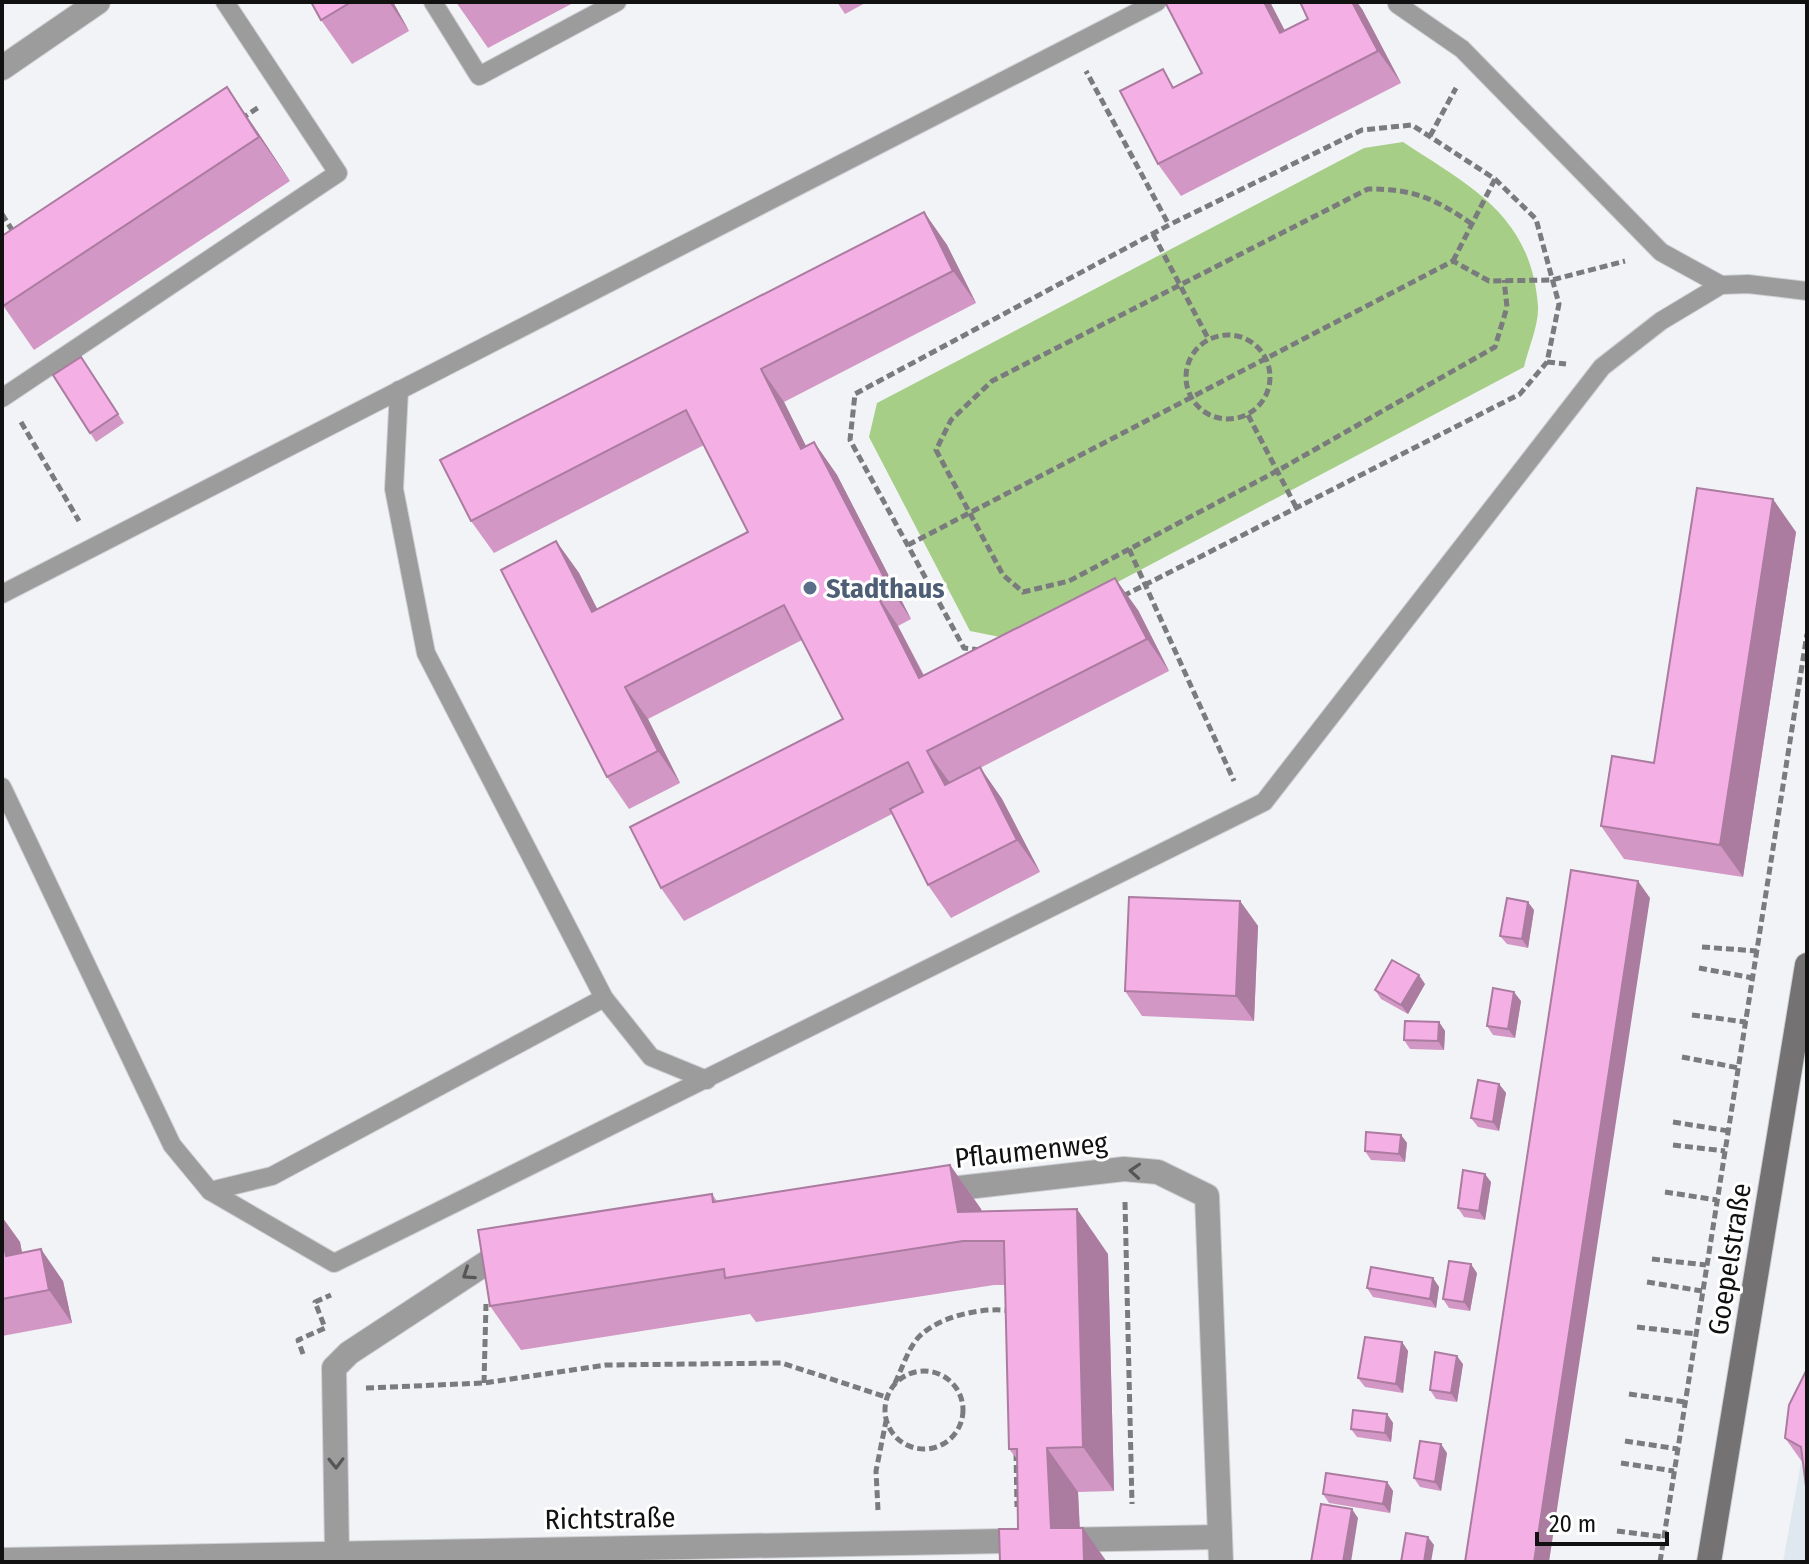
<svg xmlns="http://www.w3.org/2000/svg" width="1809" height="1564" font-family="'Fira Sans Condensed',sans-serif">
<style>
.built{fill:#dfe7ef}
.green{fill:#a6ce87}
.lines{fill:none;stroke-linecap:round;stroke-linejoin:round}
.lane-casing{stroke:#cdcfd2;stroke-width:20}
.street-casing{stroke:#cdcfd2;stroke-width:26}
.secondary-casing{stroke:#cdcfd2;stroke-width:26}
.path{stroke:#7a7b7d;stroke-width:5;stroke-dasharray:8 4;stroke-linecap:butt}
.lane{stroke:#9d9c9c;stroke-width:18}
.street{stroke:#9d9c9c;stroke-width:24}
.secondary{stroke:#747272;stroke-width:24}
.wall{fill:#d297c5}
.shaded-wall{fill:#ab7ba0}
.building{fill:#f4b0e5;stroke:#ab7ba0;stroke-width:2}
.oneway{stroke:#575657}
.service-dot{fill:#5c6f8a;stroke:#fff;stroke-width:3}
.labels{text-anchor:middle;stroke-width:6;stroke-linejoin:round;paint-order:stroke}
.service-label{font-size:28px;font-weight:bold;fill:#4e5e75;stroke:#fff;text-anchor:start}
.street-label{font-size:28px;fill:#111112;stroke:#fff}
</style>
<rect width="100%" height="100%" fill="#f1f3f6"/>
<!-- built -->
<polygon class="built" points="1807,1430 1807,1562 1783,1562"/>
<!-- green -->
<path class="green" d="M1403,142C1471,187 1531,215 1538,306C1539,325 1528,349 1524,367L1010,639L970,631L869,437L877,403L1364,148Z"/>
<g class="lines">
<defs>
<g id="lane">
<polyline points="433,2 479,76 617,2"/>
<polyline points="1397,4 1462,49 1661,252 1721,285 1748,284 1807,291"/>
<polyline points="399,390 394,489 426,653 604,998 651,1057 707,1080"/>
<polyline points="2,398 338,173 225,2"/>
<polyline points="2,594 1157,2"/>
<polyline points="2,787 172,1145 210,1191 334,1263 1264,802 1602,367 1661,321 1721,285"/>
<polyline points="210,1191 272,1176 604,998"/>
</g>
<g id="street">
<polyline points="2,68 98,2"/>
<polyline points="933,1191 1124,1169 1158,1172 1207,1196 1221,1562"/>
<polyline points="337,1553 334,1368 349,1353 509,1248"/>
<polyline points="2,1560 1220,1537"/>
</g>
<polyline id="secondary" points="1709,1562 1807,965"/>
</defs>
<!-- lane casing -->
<use href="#lane" class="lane-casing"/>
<!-- street casing -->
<use href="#street" class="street-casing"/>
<!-- secondary casing -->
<use href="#secondary" class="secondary-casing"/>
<!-- path -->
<g class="path">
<polyline points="241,119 259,107"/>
<polyline points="1430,136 1456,88"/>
<polyline points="2,214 14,233"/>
<path d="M1472,224C1434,198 1414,189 1368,189L992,381L951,420L936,450L1003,575L1023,592L1069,581L1277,471L1495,347L1507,307L1504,280"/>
<polyline points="1153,234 1209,340"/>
<polyline points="1453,261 1495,179"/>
<circle cx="1228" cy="377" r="42"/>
<polyline points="1547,362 1566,364"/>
<polyline points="1248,415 1296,507"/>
<polyline points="21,422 79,521"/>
<polyline points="908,545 1453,261 1489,281 1552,280 1625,261"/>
<polyline points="1129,549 1234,781"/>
<polyline points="1123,596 1520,394 1547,362 1559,304 1536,219 1495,179 1412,125 1362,130 1169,225"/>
<polyline points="980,650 964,648 850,440 855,394 1169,225 1086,71"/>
<polyline points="1702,947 1757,951"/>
<polyline points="1699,968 1753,978"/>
<polyline points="1692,1015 1746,1022"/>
<polyline points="1682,1057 1739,1068"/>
<polyline points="1673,1122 1729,1131"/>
<polyline points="1673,1145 1725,1151"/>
<polyline points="1665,1192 1717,1200"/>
<polyline points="1125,1202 1132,1504"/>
<polyline points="1652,1259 1706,1265"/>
<polyline points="1647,1282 1702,1291"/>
<polyline points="1637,1327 1696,1334"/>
<polyline points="303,1354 298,1340 325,1328 315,1302 331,1295"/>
<circle cx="924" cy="1410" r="39"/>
<polyline points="484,1383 486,1304"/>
<path d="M895,1383C901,1371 906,1355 914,1343C931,1317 984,1306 1011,1311"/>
<polyline points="366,1388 484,1383 606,1365 782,1363 886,1397"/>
<polyline points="1629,1394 1685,1402"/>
<polyline points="1625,1441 1678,1449"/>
<polyline points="1016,1453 1017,1507"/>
<polyline points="1621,1463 1674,1471"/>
<polyline points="878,1510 876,1471 886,1421"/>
<polyline points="1617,1531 1664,1537"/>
<polyline points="1660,1562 1807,634"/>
</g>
<!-- lane -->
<use href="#lane" class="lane"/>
<!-- street -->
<use href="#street" class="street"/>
<!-- secondary -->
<use href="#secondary" class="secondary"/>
</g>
<!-- wall -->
<g class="wall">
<polygon points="311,2 393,2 409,31 352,64 321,20"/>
<polygon points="456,2 575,2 488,48"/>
<polygon points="837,2 867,2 845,14"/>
<polygon points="1270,2 1285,31 1362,9 1401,83 1181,196 1158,164 1175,87 1202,73"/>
<polygon points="257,131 290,181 34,350 2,304"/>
<polygon points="924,212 947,245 976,303 784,402 806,447 814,442 837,475 911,619 898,626 924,675 1138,610 1169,671 980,768 1002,799 1040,872 951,918 928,885 892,814 684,921 661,888 843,719 802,640 648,719 680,783 629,809 607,777 556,541 579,573 597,609 748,532 704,445 494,553 471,521"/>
<polygon points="81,357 124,423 96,442 53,375"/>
<polygon points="1796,532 1743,877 1624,859 1601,826 1654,763"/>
<polygon points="1240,901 1258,926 1254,1021 1142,1016 1125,991"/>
<polygon points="1534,910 1528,948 1507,944 1500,936"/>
<polygon points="1425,984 1408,1014 1381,999 1375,990"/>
<polygon points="1521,1001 1515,1038 1493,1035 1487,1026"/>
<polygon points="1439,1022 1445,1031 1444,1050 1410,1049 1404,1040"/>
<polygon points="1499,1084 1506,1093 1499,1131 1478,1127 1471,1118"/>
<polygon points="1401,1135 1407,1143 1405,1162 1371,1160 1365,1151"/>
<polygon points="950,1165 981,1209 982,1212 1108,1254 1114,1491 1078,1492 1080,1528 1018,1529 1017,1459 1009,1449 1005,1285 994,1285 756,1322 750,1314 521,1350 490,1306 712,1194 717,1201"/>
<polygon points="1491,1182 1485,1220 1464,1217 1458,1208"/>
<polygon points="2,1217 20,1242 22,1253 63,1281 72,1323 2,1336"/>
<polygon points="1477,1273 1470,1311 1449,1308 1443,1299"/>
<polygon points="1433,1278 1439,1287 1436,1308 1373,1297 1367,1288"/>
<polygon points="1402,1342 1408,1351 1403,1393 1365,1387 1358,1378"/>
<polygon points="1463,1364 1457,1402 1436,1399 1430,1390"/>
<polygon points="1807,1369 1803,1463 1785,1438"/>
<polygon points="1387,1414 1393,1423 1391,1442 1357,1437 1351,1429"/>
<polygon points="1447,1453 1441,1491 1420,1487 1414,1478"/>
<polygon points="1387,1482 1393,1491 1390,1513 1329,1503 1323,1494"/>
</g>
<!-- shaded-wall -->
<g class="shaded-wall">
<polygon points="389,2 393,2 409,31"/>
<polygon points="1264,2 1270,2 1303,66 1280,33"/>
<polygon points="1352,2 1357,2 1362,9 1401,83 1378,51"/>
<polygon points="227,87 257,131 290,181 259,137"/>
<polygon points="924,212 947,245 976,303 953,271"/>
<polygon points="761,369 784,402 824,482 801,449"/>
<polygon points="814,442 837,475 911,619 889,587"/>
<polygon points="1773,499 1796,532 1743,877 1720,845"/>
<polygon points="556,541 579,573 615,644 592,612"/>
<polygon points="1115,578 1138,610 1169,671 1147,639"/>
<polygon points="876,593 898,626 941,710 919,678"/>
<polygon points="625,687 648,719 680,783 658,751"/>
<polygon points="927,751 950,783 945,785"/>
<polygon points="980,767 1002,799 1040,872 1017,840"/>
<polygon points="1638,881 1650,898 1549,1562 1534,1562"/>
<polygon points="1240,901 1258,926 1254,1021 1236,996"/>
<polygon points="1528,902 1534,910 1528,948 1522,939"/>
<polygon points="1419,975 1425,984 1408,1014 1401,1005"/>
<polygon points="1514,992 1521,1001 1515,1038 1508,1029"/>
<polygon points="1439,1022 1445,1031 1444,1050 1438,1041"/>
<polygon points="1499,1084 1506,1093 1499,1131 1493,1122"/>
<polygon points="1401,1135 1407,1143 1405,1162 1399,1154"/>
<polygon points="950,1165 981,1209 986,1241 958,1212"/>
<polygon points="1485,1174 1491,1182 1485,1220 1479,1211"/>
<polygon points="1077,1209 1108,1254 1114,1491 1083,1447"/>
<polygon points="2,1217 20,1242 29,1288 6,1256 2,1235"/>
<polygon points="41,1249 63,1281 72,1323 49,1290"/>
<polygon points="1471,1264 1477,1273 1470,1311 1464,1302"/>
<polygon points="1433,1278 1439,1287 1436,1308 1430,1299"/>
<polygon points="1402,1342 1408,1351 1403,1393 1396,1384"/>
<polygon points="1457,1356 1463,1364 1457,1402 1451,1393"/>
<polygon points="1387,1414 1393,1423 1391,1442 1385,1433"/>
<polygon points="1441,1444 1447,1453 1441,1491 1435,1482"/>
<polygon points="1047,1448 1078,1492 1081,1562 1051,1528"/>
<polygon points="1387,1482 1393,1491 1390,1513 1383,1504"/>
<polygon points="1352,1509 1358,1518 1351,1562 1343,1562"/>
<polygon points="1083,1528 1107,1562 1084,1562"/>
<polygon points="1428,1537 1434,1545 1431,1562 1424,1562"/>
</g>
<!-- building -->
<g class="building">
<polygon points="311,2 351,2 321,20"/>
<polygon points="1165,2 1264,2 1280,33 1308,19 1300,2 1352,2 1378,51 1158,164 1120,91 1163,69 1173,88 1202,73"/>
<polygon points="227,87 259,137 3,306 2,304 2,236"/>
<polygon points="924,212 953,271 761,369 801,449 814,442 889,587 876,593 919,678 1115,578 1147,639 927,751 945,785 980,767 1017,840 928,885 890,809 923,792 908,762 661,888 630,827 843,719 784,605 625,687 658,751 607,777 501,570 556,541 592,612 748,532 686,410 471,521 440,460"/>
<polygon points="81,357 118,414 90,433 53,375"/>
<polygon points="1697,488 1773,499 1720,845 1601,826 1612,756 1654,763"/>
<polygon points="1571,870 1638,881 1534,1562 1465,1562"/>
<polygon points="1129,897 1240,901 1236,996 1125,991"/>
<polygon points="1507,898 1528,902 1522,939 1500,936"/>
<polygon points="1392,960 1419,975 1401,1005 1375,990"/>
<polygon points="1493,988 1514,992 1508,1029 1487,1026"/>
<polygon points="1405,1021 1439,1022 1438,1041 1404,1040"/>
<polygon points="1478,1080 1499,1084 1493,1122 1471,1118"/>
<polygon points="1366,1132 1401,1135 1399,1154 1365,1151"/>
<polygon points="950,1165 958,1212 1077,1209 1083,1447 1047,1448 1051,1528 1083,1528 1084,1562 1000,1562 999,1529 1018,1529 1017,1449 1009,1449 1004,1241 963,1241 725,1278 724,1269 490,1306 478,1230 712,1194 713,1202"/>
<polygon points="1463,1170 1485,1174 1479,1211 1458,1208"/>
<polygon points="2,1235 6,1256 41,1249 49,1290 2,1299"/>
<polygon points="1449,1261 1471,1264 1464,1302 1443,1299"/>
<polygon points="1371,1267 1433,1278 1430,1299 1367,1288"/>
<polygon points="1365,1337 1402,1342 1396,1384 1358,1378"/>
<polygon points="1435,1352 1457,1356 1451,1393 1430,1390"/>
<polygon points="1807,1369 1807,1494 1801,1447 1785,1438 1789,1405"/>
<polygon points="1353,1410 1387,1414 1385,1433 1351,1429"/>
<polygon points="1420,1441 1441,1444 1435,1482 1414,1478"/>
<polygon points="1326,1473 1387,1482 1383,1504 1323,1494"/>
<polygon points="1321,1504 1352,1509 1343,1562 1311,1562"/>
<polygon points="1406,1533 1428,1537 1424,1562 1401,1562"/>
</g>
<!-- one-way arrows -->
<defs><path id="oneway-chevron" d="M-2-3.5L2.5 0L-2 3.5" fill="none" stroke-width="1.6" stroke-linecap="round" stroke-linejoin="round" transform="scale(2)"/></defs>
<g class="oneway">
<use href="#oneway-chevron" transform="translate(1135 1171) rotate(-176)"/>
<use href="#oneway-chevron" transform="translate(468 1274) rotate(146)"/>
<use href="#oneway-chevron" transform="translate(336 1463) rotate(89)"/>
</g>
<!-- markers -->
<circle class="service-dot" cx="810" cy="588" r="8"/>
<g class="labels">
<!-- service labels -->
<g class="service-label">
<text x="826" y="598">Stadthaus</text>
</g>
<!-- street labels -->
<g class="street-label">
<text transform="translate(1031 1150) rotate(-6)" y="10">Pflaumenweg</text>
<text transform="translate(1729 1259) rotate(-81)" y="10">Goepelstraße</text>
<text transform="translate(610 1518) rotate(-1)" y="10">Richtstraße</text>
</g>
</g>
<!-- border -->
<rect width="1809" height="1564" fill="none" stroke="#111112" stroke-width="8"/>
<!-- scale -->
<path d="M1537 1532v12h130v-12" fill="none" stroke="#111112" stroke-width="4"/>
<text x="1549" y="1532" font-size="24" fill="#111112" stroke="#ffffff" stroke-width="6" paint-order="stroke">20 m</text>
</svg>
